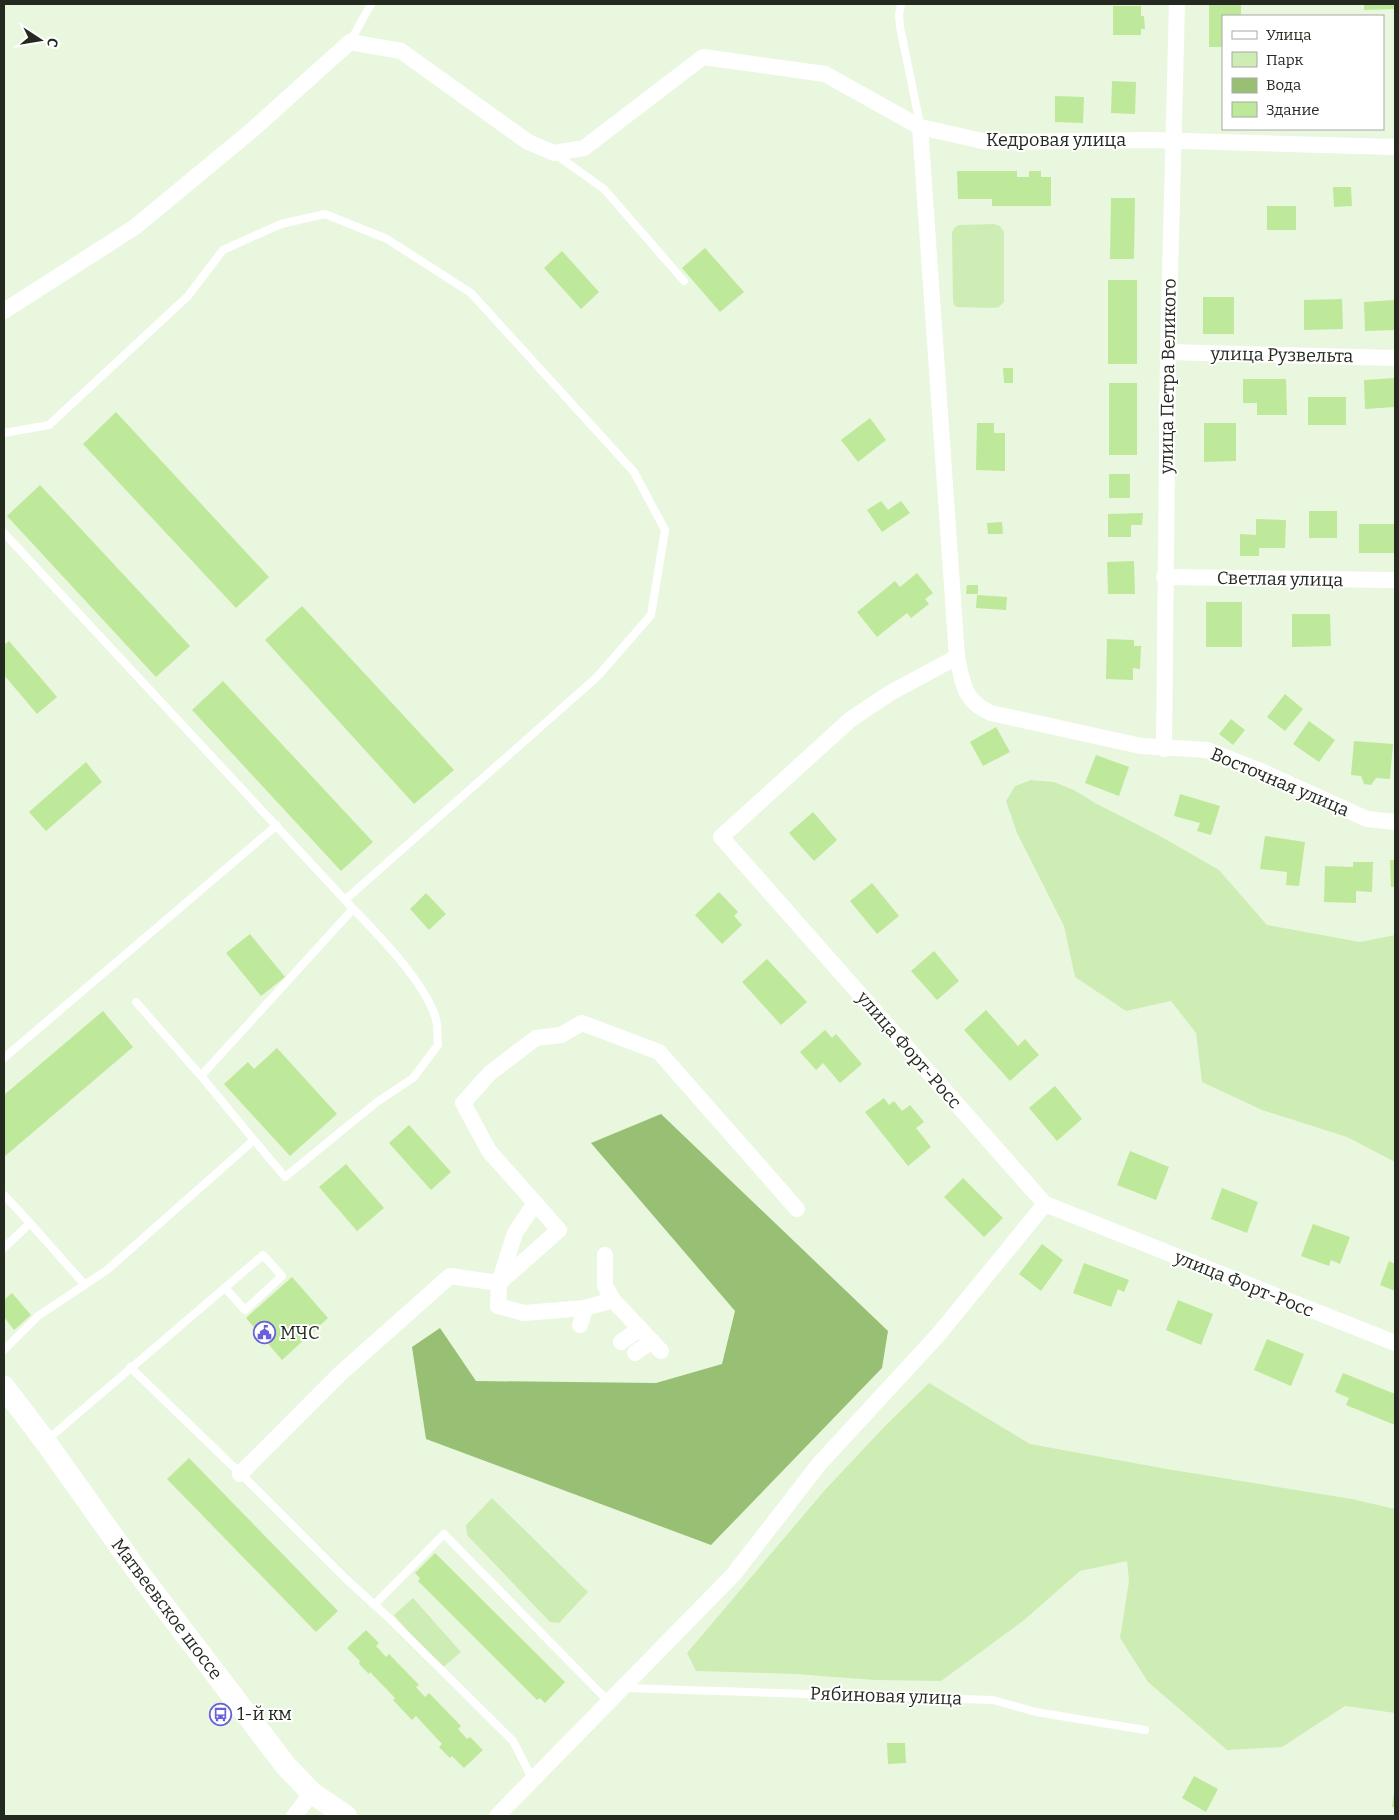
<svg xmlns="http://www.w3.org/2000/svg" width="1399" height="1820" font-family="Bitter,serif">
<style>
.green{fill:#ceedb4}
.water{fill:#97c074}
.building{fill:#bee89a}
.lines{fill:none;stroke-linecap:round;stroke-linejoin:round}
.service{stroke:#fff;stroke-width:8}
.minor{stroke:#fff;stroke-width:16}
.secondary{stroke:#fff;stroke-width:22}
.labels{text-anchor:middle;stroke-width:4;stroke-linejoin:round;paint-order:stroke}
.street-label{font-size:18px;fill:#252a21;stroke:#fff}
.poi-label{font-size:18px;fill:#252a21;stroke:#fff;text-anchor:start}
</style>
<rect width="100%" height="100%" fill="#eaf7df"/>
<!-- green -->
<g class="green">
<polygon points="994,224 1000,226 1004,232 1004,302 999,307 995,308 957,307 954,305 953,301 952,232 955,227 959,225"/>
<polygon points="1031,780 1054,782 1074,790 1095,803 1160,836 1219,870 1267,925 1360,942 1395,935 1395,1162 1347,1137 1262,1110 1202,1082 1196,1033 1171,1001 1126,1011 1075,977 1064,926 1017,833 1006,801 1015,786"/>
<polygon points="929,1383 1030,1444 1167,1469 1352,1499 1395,1509 1395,1713 1345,1706 1282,1747 1227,1750 1148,1682 1120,1638 1129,1581 1127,1561 1080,1571 1023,1621 941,1681 874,1680 795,1674 696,1671 687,1653 824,1491 884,1427"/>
<polygon points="492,1498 588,1592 559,1623 550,1622 467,1535 466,1525"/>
<polygon points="413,1598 461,1652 441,1669 394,1615"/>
</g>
<!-- water -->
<polygon class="water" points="661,1114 888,1331 882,1368 711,1545 426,1439 412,1347 440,1328 476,1381 656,1383 722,1364 735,1311 591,1143"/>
<!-- building -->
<g class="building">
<polygon points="1209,4 1241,4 1241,16 1223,16 1223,47 1209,47"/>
<polygon points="1364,4 1395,4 1395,9 1364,10"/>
<polygon points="1113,6 1141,6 1141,16 1144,16 1145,29 1141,29 1141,35 1113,35"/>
<polygon points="1112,81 1136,82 1135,114 1111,113"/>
<polygon points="1055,96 1084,97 1083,123 1055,122"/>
<polygon points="957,171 1017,171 1017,177 1029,177 1029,171 1041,171 1041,177 1051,177 1051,206 992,206 992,199 958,199"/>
<polygon points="1333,187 1351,187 1352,206 1334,207"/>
<polygon points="1111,198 1135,198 1134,259 1110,259"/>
<rect x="1267" y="206" width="29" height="24"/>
<polygon points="705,248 744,292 720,312 682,268"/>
<polygon points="562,251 599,292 581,309 544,268"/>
<rect x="1108" y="280" width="29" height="84"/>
<rect x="1203" y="297" width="31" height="37"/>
<polygon points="1342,299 1343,329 1304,330 1304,300"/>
<polygon points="1395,300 1395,330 1365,331 1364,302"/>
<polygon points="1003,368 1013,368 1013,383 1004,383"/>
<polygon points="1395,378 1395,407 1365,409 1364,380"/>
<polygon points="1243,379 1286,379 1287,415 1257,415 1257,403 1243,403"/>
<rect x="1109" y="383" width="28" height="72"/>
<rect x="1308" y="397" width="38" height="28"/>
<polygon points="116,412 269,577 236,608 83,444"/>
<polygon points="870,418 886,440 858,462 841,440"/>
<polygon points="977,423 994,423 994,433 1005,433 1005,471 976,470"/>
<polygon points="1204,423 1236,423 1236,461 1204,462"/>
<rect x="1109" y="474" width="21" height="24"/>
<polygon points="40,485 190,646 156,677 7,516"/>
<polygon points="881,501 888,510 901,501 910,513 882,532 867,510"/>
<rect x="1309" y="511" width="28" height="27"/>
<polygon points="1143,513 1142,525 1131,525 1131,537 1108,537 1108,514"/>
<polygon points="1256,519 1286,520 1285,548 1259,548 1259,556 1240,556 1240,534 1256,535"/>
<polygon points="1002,522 1003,534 988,534 987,523"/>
<rect x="1359" y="524" width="36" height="29"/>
<polygon points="1134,561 1135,594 1108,594 1107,562"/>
<polygon points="917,573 933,593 925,599 929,604 911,618 907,613 877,637 857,612 895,581 900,587"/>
<polygon points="967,585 978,585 978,594 966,594"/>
<polygon points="977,595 1007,597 1006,610 976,608"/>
<rect x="1206" y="602" width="36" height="45"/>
<polygon points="302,606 454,770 414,804 265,640"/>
<polygon points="1292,614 1330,614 1331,646 1292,647"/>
<polygon points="1107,639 1134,640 1134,646 1141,646 1140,669 1133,668 1133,680 1106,679"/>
<polygon points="9,641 57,697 37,714 4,675 4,645"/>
<polygon points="223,681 373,842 341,871 192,710"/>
<polygon points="1285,694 1303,709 1285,731 1267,717"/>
<polygon points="1231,719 1245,730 1233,745 1219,734"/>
<polygon points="1309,721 1335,740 1319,762 1293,744"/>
<polygon points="996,727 1010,752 983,766 970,742"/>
<polygon points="1354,741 1393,744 1390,779 1376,778 1371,785 1364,784 1361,776 1351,775"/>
<polygon points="1096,755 1129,767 1119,796 1085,783"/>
<polygon points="86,762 102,782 46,831 29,812"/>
<polygon points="1180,794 1220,806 1211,835 1197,831 1200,823 1174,816"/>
<polygon points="813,812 837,840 814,861 789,833"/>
<polygon points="1265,836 1305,842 1299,886 1286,885 1287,872 1260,869"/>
<polygon points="1390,860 1395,860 1395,887 1391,887"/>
<polygon points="1353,862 1373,862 1372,892 1356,891 1356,903 1324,902 1325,866 1353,867"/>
<polygon points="872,883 899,916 877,934 850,901"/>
<polygon points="719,892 738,912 734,916 742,925 722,944 695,915"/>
<polygon points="426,893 446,914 429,930 410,909"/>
<polygon points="250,934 285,977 261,996 226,953"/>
<polygon points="934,951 959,981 937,1000 911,971"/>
<polygon points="767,959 807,1002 781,1025 742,982"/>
<polygon points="986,1010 1018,1046 1025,1039 1039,1055 1010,1081 964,1030"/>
<polygon points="103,1011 133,1047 4,1157 4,1095"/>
<polygon points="825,1030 832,1038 836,1034 862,1064 840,1083 823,1063 816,1070 800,1052"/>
<polygon points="277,1048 337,1114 290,1156 224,1084 248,1062 254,1069"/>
<polygon points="1055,1086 1082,1119 1057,1141 1029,1108"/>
<polygon points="884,1098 889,1105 894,1101 902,1111 910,1105 924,1122 916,1128 931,1147 908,1166 865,1112"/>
<polygon points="409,1125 451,1172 431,1190 389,1143"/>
<polygon points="1130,1151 1169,1167 1156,1200 1117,1185"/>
<polygon points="346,1164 384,1208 357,1231 319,1187"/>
<polygon points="963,1178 1003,1218 984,1237 944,1197"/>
<polygon points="1222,1188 1258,1202 1247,1233 1211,1219"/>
<polygon points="1313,1224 1350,1237 1340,1264 1331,1260 1329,1266 1301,1256"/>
<polygon points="1042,1244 1063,1260 1041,1291 1019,1274"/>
<polygon points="1389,1261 1395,1264 1395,1291 1380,1285"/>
<polygon points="1084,1263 1129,1280 1124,1292 1118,1289 1111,1307 1073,1293"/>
<polygon points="292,1277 328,1318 282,1360 246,1318"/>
<polygon points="12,1293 31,1315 14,1330 4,1317 4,1300"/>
<polygon points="1178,1300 1213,1314 1201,1345 1166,1330"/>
<polygon points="1267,1339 1304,1354 1291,1386 1254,1370"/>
<polygon points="1343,1373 1395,1394 1395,1425 1346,1405 1349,1398 1335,1392"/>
<polygon points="189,1458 338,1611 316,1632 167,1479"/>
<polygon points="435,1553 565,1682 545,1703 540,1698 537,1700 418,1581 420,1578 415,1573"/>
<polygon points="366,1630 379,1643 376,1646 386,1657 389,1654 419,1685 416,1687 425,1697 429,1693 461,1726 458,1729 467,1739 470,1737 483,1750 464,1768 452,1756 450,1758 439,1747 442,1744 416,1716 412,1720 393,1700 395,1698 370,1672 369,1674 359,1664 360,1661 347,1648"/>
<polygon points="887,1743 905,1743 906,1763 888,1764"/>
<polygon points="1194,1776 1218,1789 1206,1812 1182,1798"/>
<polygon points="1394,1793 1395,1793 1395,1807 1392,1807"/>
</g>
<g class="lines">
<!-- service -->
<g class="service">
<polyline points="901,4 899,15 900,27 920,124"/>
<polyline points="350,42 371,4"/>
<polyline points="555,154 604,189 684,281"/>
<path d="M4,433L49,425L188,296L223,250L281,224L325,214L387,239L471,293L634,472L665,530L651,615L597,677L345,900C373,930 424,979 436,1019C438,1027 437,1037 438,1045L413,1078L377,1102L285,1177L254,1140L107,1270L38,1316L4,1350"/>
<polyline points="4,533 345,900"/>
<polyline points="136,1002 201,1076"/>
<polyline points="4,1058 277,825"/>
<polyline points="254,1140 201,1076 353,909"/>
<polyline points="4,1195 30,1223"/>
<polyline points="4,1248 30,1223 85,1285"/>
<polyline points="130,1367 245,1478 346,1579 389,1618 513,1741 533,1780"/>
<polyline points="47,1440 263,1255 282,1276 245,1310 225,1288"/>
<polyline points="374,1605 444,1534 609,1702"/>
<polyline points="625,1688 993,1700 1036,1712 1145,1730"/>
</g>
<!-- minor -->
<g class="minor">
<path d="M920,127L957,657C963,683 963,701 991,713L1141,746L1207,750L1263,772L1367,819L1395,822"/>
<polyline points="4,311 135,227 251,131 350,42 401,51 528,142 554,153 584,148 703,57 825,74 920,127 987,142 1149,140 1395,147"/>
<polyline points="1168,352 1395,358"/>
<polyline points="1164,577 1395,580"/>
<polyline points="957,657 890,693 851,719 721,837 1045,1204 1395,1343"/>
<polyline points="1164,749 1168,352 1177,4"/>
<polyline points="605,1255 605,1286 613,1300"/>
<polyline points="499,1283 559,1230 489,1151 463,1103 490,1073 536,1038 561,1035 582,1023 659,1052 797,1209"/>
<polyline points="499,1283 515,1233 535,1203"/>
<polyline points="580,1325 585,1308"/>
<polyline points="621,1342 640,1328"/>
<polyline points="635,1353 652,1341"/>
<polyline points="240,1474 342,1372 450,1276 499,1283 498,1306 524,1313 585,1308 613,1300 661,1351"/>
<polyline points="294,1816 312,1793"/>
<polyline points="497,1816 733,1575 820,1463 938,1335 1045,1204"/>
</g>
<!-- secondary -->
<polyline class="secondary" points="4,1387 45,1441 141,1576 286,1766 312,1793 346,1816"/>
</g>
<!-- icons -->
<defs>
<symbol id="civic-ring" viewBox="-11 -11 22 22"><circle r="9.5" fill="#fff" stroke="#6861db" stroke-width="1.5"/><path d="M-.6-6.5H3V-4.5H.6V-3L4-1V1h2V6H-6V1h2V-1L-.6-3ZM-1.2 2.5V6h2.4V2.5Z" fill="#6861db"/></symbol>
<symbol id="bus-ring" viewBox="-11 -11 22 22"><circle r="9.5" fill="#fff" stroke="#6861db" stroke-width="1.5"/><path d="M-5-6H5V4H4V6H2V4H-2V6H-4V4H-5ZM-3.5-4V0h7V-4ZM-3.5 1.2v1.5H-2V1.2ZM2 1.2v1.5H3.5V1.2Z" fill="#6861db"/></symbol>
</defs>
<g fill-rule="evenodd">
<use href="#civic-ring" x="252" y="1320" width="25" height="25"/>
<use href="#bus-ring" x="208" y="1702" width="25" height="25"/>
</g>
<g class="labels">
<!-- street labels -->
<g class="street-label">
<text x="1056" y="146">Кедровая улица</text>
<text transform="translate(1282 355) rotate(1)" y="6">улица Рузвельта</text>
<text transform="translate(1168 376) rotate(-89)" y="6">улица Петра Великого</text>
<text transform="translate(1280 579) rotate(1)" y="6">Светлая улица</text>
<text transform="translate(1280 782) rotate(23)" y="6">Восточная улица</text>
<text transform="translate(909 1050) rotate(49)" y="6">улица Форт-Росс</text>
<text transform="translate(1244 1284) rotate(22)" y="6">улица Форт-Росс</text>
<text transform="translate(167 1609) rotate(53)" y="6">Матвеевское шоссе</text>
<text transform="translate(886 1696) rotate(2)" y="6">Рябиновая улица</text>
</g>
<!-- poi labels -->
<g class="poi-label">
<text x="280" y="1339">МЧС</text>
<text x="237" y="1720">1-й км</text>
</g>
</g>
<!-- border -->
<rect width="1399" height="1820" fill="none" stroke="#252a21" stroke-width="10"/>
<!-- legend -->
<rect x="1222" y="15" width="162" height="115" fill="#ffffff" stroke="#a8aaa6"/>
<rect x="1232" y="31" width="25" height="8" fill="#ffffff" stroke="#a8aaa6"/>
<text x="1266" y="40" font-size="15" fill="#252a21">Улица</text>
<rect x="1232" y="52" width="25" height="15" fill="#ceedb4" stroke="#a8aaa6"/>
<text x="1266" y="65" font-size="15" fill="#252a21">Парк</text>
<rect x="1232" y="78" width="25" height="15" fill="#97c074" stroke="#a8aaa6"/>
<text x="1266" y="90" font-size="15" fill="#252a21">Вода</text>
<rect x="1232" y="102" width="25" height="15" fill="#bee89a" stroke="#a8aaa6"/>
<text x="1266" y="115" font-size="15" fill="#252a21">Здание</text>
<!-- north arrow -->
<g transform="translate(40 40) rotate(102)" stroke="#ffffff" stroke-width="4" paint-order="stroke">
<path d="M0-4L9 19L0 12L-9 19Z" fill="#252a21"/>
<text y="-8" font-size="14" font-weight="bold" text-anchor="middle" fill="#252a21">С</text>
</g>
</svg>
